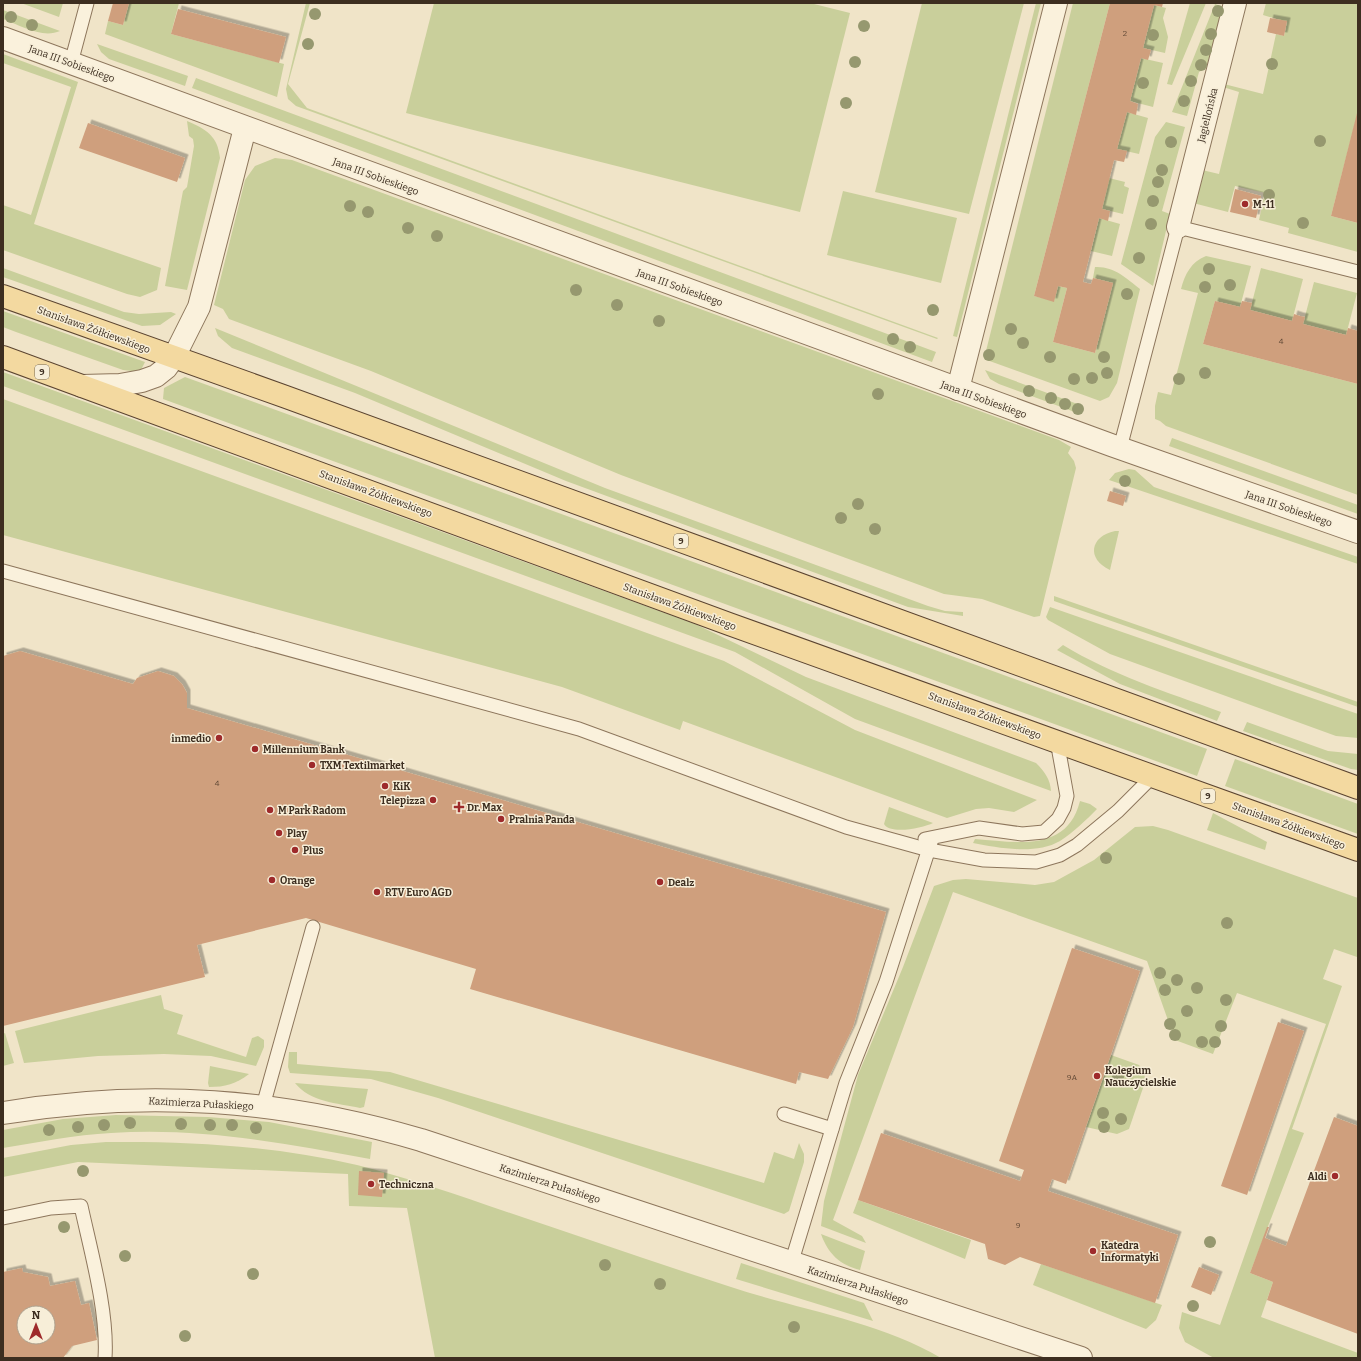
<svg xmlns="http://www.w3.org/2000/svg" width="1361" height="1361" font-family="Bitter,serif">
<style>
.green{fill:#c9cf9b}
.building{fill:#cf9f7d;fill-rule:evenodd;filter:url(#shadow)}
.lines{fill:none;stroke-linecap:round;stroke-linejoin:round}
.service-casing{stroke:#8d765c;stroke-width:15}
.minor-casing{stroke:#8d765c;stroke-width:24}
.primary-casing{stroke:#5b4430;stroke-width:24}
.service{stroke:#faf1dc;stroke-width:13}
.minor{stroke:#faf1dc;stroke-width:22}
.primary{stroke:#f3d9a0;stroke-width:22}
.tree{fill:#96986f}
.poi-dot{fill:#9e2a2b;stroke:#f7eed8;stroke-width:1.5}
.labels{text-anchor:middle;stroke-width:3;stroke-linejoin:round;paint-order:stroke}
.number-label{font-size:8px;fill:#624a37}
.shield{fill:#f7eed8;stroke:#756857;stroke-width:1}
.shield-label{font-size:9px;font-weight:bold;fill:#3d2e20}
.street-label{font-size:10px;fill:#3d2e20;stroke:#f7eed8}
.poi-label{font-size:10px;font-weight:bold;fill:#3d2e20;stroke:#f7eed8;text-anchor:start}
</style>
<defs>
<filter id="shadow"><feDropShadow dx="3.5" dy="-3.5" stdDeviation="0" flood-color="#0004"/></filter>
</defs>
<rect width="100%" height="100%" fill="#f0e4c8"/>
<!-- green -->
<g class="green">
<polygon points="21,3 63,3 59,17"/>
<polygon points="129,3 179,3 171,34 284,64 277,97 105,34 108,21 123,25"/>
<polygon points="306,3 310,3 288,84 307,108 938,338 937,339 296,106 288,99 286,89"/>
<polygon points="434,3 810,3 850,13 800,212 406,113"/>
<polygon points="922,3 1024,3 969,214 875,192"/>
<polygon points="1036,3 1041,3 957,337 953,336"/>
<path d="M1073,3H1110L1034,296L1054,301L1058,286L1067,288L1053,342L1095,353L1113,283L1093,278L1095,267C1114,266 1126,278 1140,289L1117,383L1109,397L1100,401L984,359Z"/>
<polygon points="1190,3 1206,3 1172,85 1167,84"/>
<polygon points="1266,3 1358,3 1358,111 1331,216 1358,223 1358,252 1288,233 1289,228 1259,220 1265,193 1235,186 1228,212 1193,203 1202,170 1219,174 1239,92 1223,87 1224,84 1263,94 1276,34 1284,36 1287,22 1263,15"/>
<polygon points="1215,4 1224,7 1209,66 1199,72 1187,116 1172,112"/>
<polygon points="1154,5 1166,8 1163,18 1168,37 1165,53 1143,48"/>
<path d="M3,10L60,31C42,39 20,25 3,19Z"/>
<polygon points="97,44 188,76 185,86 109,59 101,52"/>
<polygon points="3,54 78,82 34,224 161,268 157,290 140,297 127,294 3,250 3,205 31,215 71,87 3,63"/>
<polygon points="1141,58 1163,63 1153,107 1130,101"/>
<polygon points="196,78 936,352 932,362 192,88"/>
<polygon points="1127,112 1148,118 1139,154 1117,149"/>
<path d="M187,121C206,129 218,136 220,158L187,290L165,286L183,191L187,187L194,146L193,139L189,136Z"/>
<polygon points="1166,122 1185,127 1162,211 1170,214 1153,286 1121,264 1155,137"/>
<polygon points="275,158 292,160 1059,440 1071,447 1068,453 1074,461 1076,468 1040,616 1034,617 982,599 944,594 805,543 621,475 371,371 229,319 223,309 214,305 245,180 255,166"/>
<polygon points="1109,178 1125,182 1124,186 1129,188 1123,214 1102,209"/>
<polygon points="843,191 957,218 941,283 827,255"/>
<polygon points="1099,218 1120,224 1112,256 1091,251"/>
<path d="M1206,256L1251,266L1240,307L1215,301L1203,344L1358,384V495L1166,426L1160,421L1155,419V406L1158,392L1171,395L1198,293L1181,289C1185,274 1191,262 1206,256Z"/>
<polygon points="3,268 124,312 139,314 171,312 176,314 160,325 142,326 3,277"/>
<polygon points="1261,268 1303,279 1292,321 1250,310"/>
<polygon points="1314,282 1357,293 1346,335 1303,324"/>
<polygon points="3,311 145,362 140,372 123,370 16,332 3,327"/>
<polygon points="215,328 605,488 928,606 945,611 963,612 963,616 908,607 566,481 355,393 232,348 218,336"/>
<polygon points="985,370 1083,406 1080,414 999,384 990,379"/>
<path d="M3,372L695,624L806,677L1036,763C1045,772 1050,779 1051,791L855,719L735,652L3,386Z"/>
<polygon points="185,377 1207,749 1197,776 163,399 164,388"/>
<polygon points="3,399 724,661 855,730 1037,800 1014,812 989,808 976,809 947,818 683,721 680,730 562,687 3,535"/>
<polygon points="1172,438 1358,505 1358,514 1169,446"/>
<polygon points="1129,469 1135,470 1154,487 1358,557 1358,564 1109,480 1115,473"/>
<path d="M1115,531H1119L1110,570C1086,559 1090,536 1115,531Z"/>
<polygon points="1054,596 1358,702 1358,707 1054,601"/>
<polygon points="1050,607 1358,714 1358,738 1336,736 1110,654 1048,620 1046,617"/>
<path d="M1063,645C1112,675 1167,692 1221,712L1217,721L1120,684L1057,650Z"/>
<polygon points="1247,722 1328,751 1358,754 1358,770 1351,769 1243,731"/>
<polygon points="1235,759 1358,804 1358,834 1225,786"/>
<path d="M1080,801L1090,804L1097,809C1086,820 1074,832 1060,841C1036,855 999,848 973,843L975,839C1016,842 1067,853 1080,801Z"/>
<path d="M889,807L933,823C923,828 890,835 884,824Z"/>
<polygon points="1213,813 1267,842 1265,850 1207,830"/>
<polygon points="1153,826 1168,830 1358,898 1358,955 1357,957 1334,949 1323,979 1342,986 1292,1129 1304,1133 1250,1273 1273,1282 1261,1317 1358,1353 1358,1358 1214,1358 1185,1342 1179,1328 1182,1312 1220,1325 1326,1024 1237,993 1213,1054 1175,1040 1147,961 953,892 833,1220 862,1236 866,1243 821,1226 824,1201 858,1075 903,967 934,886 953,880 966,879 1035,885 1054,882 1094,860 1135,827"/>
<polygon points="161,995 164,1009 183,1015 177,1034 246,1057 252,1038 258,1036 264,1040 264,1047 256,1066 211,1056 164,1054 98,1056 24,1063 15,1031"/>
<polygon points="5,1033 14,1063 3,1066 3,1034"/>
<polygon points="289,1052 297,1052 297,1064 390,1072 764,1183 774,1152 794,1159 799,1143 804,1154 804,1162 789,1211 784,1214 438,1098 371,1079 290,1073 288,1067"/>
<polygon points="1111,1055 1139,1065 1145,1073 1144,1085 1129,1129 1117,1134 1086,1127"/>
<path d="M210,1066L249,1074C236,1084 225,1087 209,1087L208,1083Z"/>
<path d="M295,1083L368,1089L364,1107L360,1108C337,1103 310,1102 295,1083Z"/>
<path d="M116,1115L208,1117L269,1122L372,1142L370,1159C285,1143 198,1127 111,1133C75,1135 39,1142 3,1148V1130L63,1119Z"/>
<path d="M106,1142C190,1141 275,1146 357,1165C408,1178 458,1195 507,1212C582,1237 656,1263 731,1287C800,1310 878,1321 941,1358H435L407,1208L349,1206L348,1174L78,1162L3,1177V1158L71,1145Z"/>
<polygon points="858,1200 971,1240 965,1259 853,1213"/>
<path d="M821,1234L865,1251L860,1270C840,1265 828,1254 821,1234Z"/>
<polygon points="741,1263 864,1303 873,1321 736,1279"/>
<polygon points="1041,1264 1162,1305 1156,1320 1146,1329 1033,1285"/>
</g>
<!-- building -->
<g class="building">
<polygon points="113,3 129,3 123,25 108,21"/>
<polygon points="1110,3 1163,3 1162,7 1154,5 1143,48 1151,50 1148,60 1141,58 1130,101 1138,104 1136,115 1127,112 1117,149 1127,151 1124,162 1114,160 1102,209 1110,211 1108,221 1099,218 1083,282 1091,284 1093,278 1113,283 1095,353 1053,342 1067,288 1058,286 1054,302 1034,296"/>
<polygon points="178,9 286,37 279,63 171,34"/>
<polygon points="1270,18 1287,21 1284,36 1267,32"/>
<polygon points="1357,113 1358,113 1358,223 1331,216"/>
<polygon points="88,123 185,158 177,182 79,148"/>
<polygon points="1235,189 1261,196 1256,218 1230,212"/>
<polygon points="1215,301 1240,307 1242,301 1252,303 1250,310 1292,321 1294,314 1300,316 1305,317 1303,324 1346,335 1348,328 1358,331 1358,384 1203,344"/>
<polygon points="1110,491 1126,496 1123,506 1107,501"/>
<polygon points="20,651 133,684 137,678 158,671 174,676 182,684 187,693 187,708 886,912 853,1027 828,1079 799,1072 796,1084 470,989 476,969 306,918 197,945 205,977 3,1026 3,656"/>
<polygon points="1072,948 1140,971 1066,1184 1052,1179 1048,1191 1178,1235 1155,1303 1020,1257 1005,1265 988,1259 985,1244 858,1200 881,1133 1020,1181 1024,1170 999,1161"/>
<polygon points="1278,1022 1304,1031 1247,1195 1221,1186"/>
<polygon points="1334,1117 1358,1126 1358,1334 1267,1300 1273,1282 1250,1273 1267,1227 1269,1227 1265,1238 1286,1246"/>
<polygon points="359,1171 384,1173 382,1197 358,1195"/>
<polygon points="1199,1267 1219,1275 1211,1295 1191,1287"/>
<path d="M22,1268L23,1272L48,1277L50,1286L75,1281L81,1305L89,1303L97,1340L72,1346L63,1358H3V1272ZM24,1313H48V1337H24Z"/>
</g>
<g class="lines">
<defs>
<g id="service">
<polyline points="71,63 87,3"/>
<polyline points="1120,448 1178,227 1358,272"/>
<polyline points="3,571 579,729 846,827 929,850 984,860 1036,862 1060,855 1077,845 1118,811 1153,776"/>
<polyline points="925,839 979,828 1022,834 1044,832 1058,819 1064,808 1067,796 1057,741"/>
<polyline points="263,1106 313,927"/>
<polyline points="784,1114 832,1129"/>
<path d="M3,1218L51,1208L81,1206C91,1252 108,1312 105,1358"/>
<polyline points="791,1264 846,1083 886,982 932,839"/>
</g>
<g id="minor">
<polyline points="3,38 1111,445 1358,532"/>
<polyline points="1178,227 1235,3"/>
<polyline points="82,386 120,385 142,381 156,376 166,368 174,357 199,307 245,128"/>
<polyline points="958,389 1056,3"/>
<path d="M3,1113C147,1089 282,1099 421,1140L1081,1358"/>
</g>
<g id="primary">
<polyline points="3,296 286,397 1358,788"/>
<polyline points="3,357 729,624 1358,850"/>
</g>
</defs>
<!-- service casing -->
<use href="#service" class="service-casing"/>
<!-- minor casing -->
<use href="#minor" class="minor-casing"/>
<!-- primary casing -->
<use href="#primary" class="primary-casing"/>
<!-- service -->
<use href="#service" class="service"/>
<!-- minor -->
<use href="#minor" class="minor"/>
<!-- primary -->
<use href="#primary" class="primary"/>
</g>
<!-- trees -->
<g class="tree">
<circle cx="1218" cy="11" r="6"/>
<circle cx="315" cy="14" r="6"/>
<circle cx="11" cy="17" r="6"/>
<circle cx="32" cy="25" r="6"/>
<circle cx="864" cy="26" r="6"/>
<circle cx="1211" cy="34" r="6"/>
<circle cx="1153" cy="35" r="6"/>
<circle cx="308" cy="44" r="6"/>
<circle cx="1206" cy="50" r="6"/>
<circle cx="855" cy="62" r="6"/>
<circle cx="1272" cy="64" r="6"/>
<circle cx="1201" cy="65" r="6"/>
<circle cx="1191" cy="81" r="6"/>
<circle cx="1143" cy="83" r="6"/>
<circle cx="1184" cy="101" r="6"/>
<circle cx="846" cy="103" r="6"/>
<circle cx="1320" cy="141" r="6"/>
<circle cx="1171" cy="142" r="6"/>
<circle cx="1162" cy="170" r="6"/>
<circle cx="1158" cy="182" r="6"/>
<circle cx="1269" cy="195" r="6"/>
<circle cx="1153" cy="201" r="6"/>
<circle cx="350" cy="206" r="6"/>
<circle cx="368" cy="212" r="6"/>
<circle cx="1303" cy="223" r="6"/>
<circle cx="1151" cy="224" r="6"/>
<circle cx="408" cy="228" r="6"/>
<circle cx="437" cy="236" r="6"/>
<circle cx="1139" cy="258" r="6"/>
<circle cx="1209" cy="269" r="6"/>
<circle cx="1230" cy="285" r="6"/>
<circle cx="1205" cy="287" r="6"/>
<circle cx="576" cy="290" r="6"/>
<circle cx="1127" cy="294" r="6"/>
<circle cx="617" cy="305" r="6"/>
<circle cx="933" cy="310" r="6"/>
<circle cx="659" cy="321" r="6"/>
<circle cx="1011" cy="329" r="6"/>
<circle cx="893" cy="339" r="6"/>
<circle cx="1023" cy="343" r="6"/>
<circle cx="910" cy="347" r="6"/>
<circle cx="989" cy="355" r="6"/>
<circle cx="1050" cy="357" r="6"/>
<circle cx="1104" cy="357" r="6"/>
<circle cx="1107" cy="373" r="6"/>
<circle cx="1205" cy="373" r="6"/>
<circle cx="1092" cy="378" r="6"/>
<circle cx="1074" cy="379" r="6"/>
<circle cx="1179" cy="379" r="6"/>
<circle cx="1029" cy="391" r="6"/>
<circle cx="878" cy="394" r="6"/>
<circle cx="1051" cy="398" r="6"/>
<circle cx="1065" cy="404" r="6"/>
<circle cx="1078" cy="409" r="6"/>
<circle cx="1125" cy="481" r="6"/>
<circle cx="858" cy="504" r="6"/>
<circle cx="841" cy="518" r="6"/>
<circle cx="875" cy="529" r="6"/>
<circle cx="1106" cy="858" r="6"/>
<circle cx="1227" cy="923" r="6"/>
<circle cx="1160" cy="973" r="6"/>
<circle cx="1177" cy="980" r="6"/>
<circle cx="1197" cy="988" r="6"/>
<circle cx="1165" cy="990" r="6"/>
<circle cx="1226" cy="1000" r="6"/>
<circle cx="1187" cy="1011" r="6"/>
<circle cx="1170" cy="1024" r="6"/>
<circle cx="1221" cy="1026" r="6"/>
<circle cx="1175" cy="1035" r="6"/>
<circle cx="1202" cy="1042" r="6"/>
<circle cx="1215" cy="1042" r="6"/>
<circle cx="1118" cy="1077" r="6"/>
<circle cx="1103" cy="1113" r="6"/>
<circle cx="1121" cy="1119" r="6"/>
<circle cx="130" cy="1123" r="6"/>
<circle cx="181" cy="1124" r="6"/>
<circle cx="104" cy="1125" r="6"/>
<circle cx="210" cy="1125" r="6"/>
<circle cx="232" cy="1125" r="6"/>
<circle cx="78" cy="1127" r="6"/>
<circle cx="1104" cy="1127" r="6"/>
<circle cx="256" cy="1128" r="6"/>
<circle cx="49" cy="1130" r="6"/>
<circle cx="83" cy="1171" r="6"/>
<circle cx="64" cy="1227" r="6"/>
<circle cx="1210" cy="1242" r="6"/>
<circle cx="125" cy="1256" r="6"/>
<circle cx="605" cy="1265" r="6"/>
<circle cx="253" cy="1274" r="6"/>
<circle cx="660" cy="1284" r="6"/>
<circle cx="1193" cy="1306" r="6"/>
<circle cx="794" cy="1327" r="6"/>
<circle cx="185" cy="1336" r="6"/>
</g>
<!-- markers -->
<g class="poi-dot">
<circle cx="1245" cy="204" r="4"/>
<circle cx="219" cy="738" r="4"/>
<circle cx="255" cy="749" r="4"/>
<circle cx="312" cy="765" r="4"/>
<circle cx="385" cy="786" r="4"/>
<circle cx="433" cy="800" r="4"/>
<path d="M457 801h4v4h4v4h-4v4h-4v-4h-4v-4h4z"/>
<circle cx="270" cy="810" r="4"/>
<circle cx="501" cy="819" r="4"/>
<circle cx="279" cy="833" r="4"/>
<circle cx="295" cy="850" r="4"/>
<circle cx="272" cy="880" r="4"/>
<circle cx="660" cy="882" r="4"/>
<circle cx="377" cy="892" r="4"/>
<circle cx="1097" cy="1076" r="4"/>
<circle cx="1335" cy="1176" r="4"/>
<circle cx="371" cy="1184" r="4"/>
<circle cx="1093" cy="1251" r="4"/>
</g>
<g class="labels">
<!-- number labels -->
<g class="number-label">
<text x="1125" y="36">2</text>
<text x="1281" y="344">4</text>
<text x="217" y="786">4</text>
<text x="1072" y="1080">9A</text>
<text x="1018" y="1228">9</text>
</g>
<!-- shield labels -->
<g class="shield">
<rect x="35" y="365" width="14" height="14" rx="3"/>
<rect x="674" y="534" width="14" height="14" rx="3"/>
<rect x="1201" y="789" width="14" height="14" rx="3"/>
</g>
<g class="shield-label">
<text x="42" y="375">9</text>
<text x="681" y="544">9</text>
<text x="1208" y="799">9</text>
</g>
<!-- street labels -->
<g class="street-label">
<text transform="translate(72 63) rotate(20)" y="4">Jana III Sobieskiego</text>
<text transform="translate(1207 115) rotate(-76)" y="4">Jagiellońska</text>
<text transform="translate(376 176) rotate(20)" y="4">Jana III Sobieskiego</text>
<text transform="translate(680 287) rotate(20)" y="4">Jana III Sobieskiego</text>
<text transform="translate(94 329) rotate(20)" y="4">Stanisława Żółkiewskiego</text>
<text transform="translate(984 399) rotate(20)" y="4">Jana III Sobieskiego</text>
<text transform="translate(376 493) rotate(20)" y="4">Stanisława Żółkiewskiego</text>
<text transform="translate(1289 508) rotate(19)" y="4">Jana III Sobieskiego</text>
<text transform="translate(680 606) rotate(20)" y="4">Stanisława Żółkiewskiego</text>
<text transform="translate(985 715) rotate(20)" y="4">Stanisława Żółkiewskiego</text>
<text transform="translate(1289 825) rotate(20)" y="4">Stanisława Żółkiewskiego</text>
<text transform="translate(201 1103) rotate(3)" y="4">Kazimierza Pułaskiego</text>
<text transform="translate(550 1183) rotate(18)" y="4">Kazimierza Pułaskiego</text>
<text transform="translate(858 1285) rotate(18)" y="4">Kazimierza Pułaskiego</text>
</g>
<!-- poi labels -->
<g class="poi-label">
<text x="1253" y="208">M-11</text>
<text x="211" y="742" text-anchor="end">inmedio</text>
<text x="263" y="753">Millennium Bank</text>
<text x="320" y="769">TXM Textilmarket</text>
<text x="393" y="790">KiK</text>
<text x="425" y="804" text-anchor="end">Telepizza</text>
<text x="467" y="811">Dr. Max</text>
<text x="278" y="814">M Park Radom</text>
<text x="509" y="823">Pralnia Panda</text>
<text x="287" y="837">Play</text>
<text x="303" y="854">Plus</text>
<text x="280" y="884">Orange</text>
<text x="668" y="886">Dealz</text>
<text x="385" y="896">RTV Euro AGD</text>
<text x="1105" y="1074">Kolegium<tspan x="1105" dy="12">Nauczycielskie</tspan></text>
<text x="1327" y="1180" text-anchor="end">Aldi</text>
<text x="379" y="1188">Techniczna</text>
<text x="1101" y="1249">Katedra<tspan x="1101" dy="12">Informatyki</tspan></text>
</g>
</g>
<!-- border -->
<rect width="1361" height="1361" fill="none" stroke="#3d2e20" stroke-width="8"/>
<!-- north arrow -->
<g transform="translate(36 1325)"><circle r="19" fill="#f7eed8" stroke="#ada18e"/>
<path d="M0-3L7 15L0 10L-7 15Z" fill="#9e2a2b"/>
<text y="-6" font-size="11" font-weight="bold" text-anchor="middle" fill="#3d2e20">N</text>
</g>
</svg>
